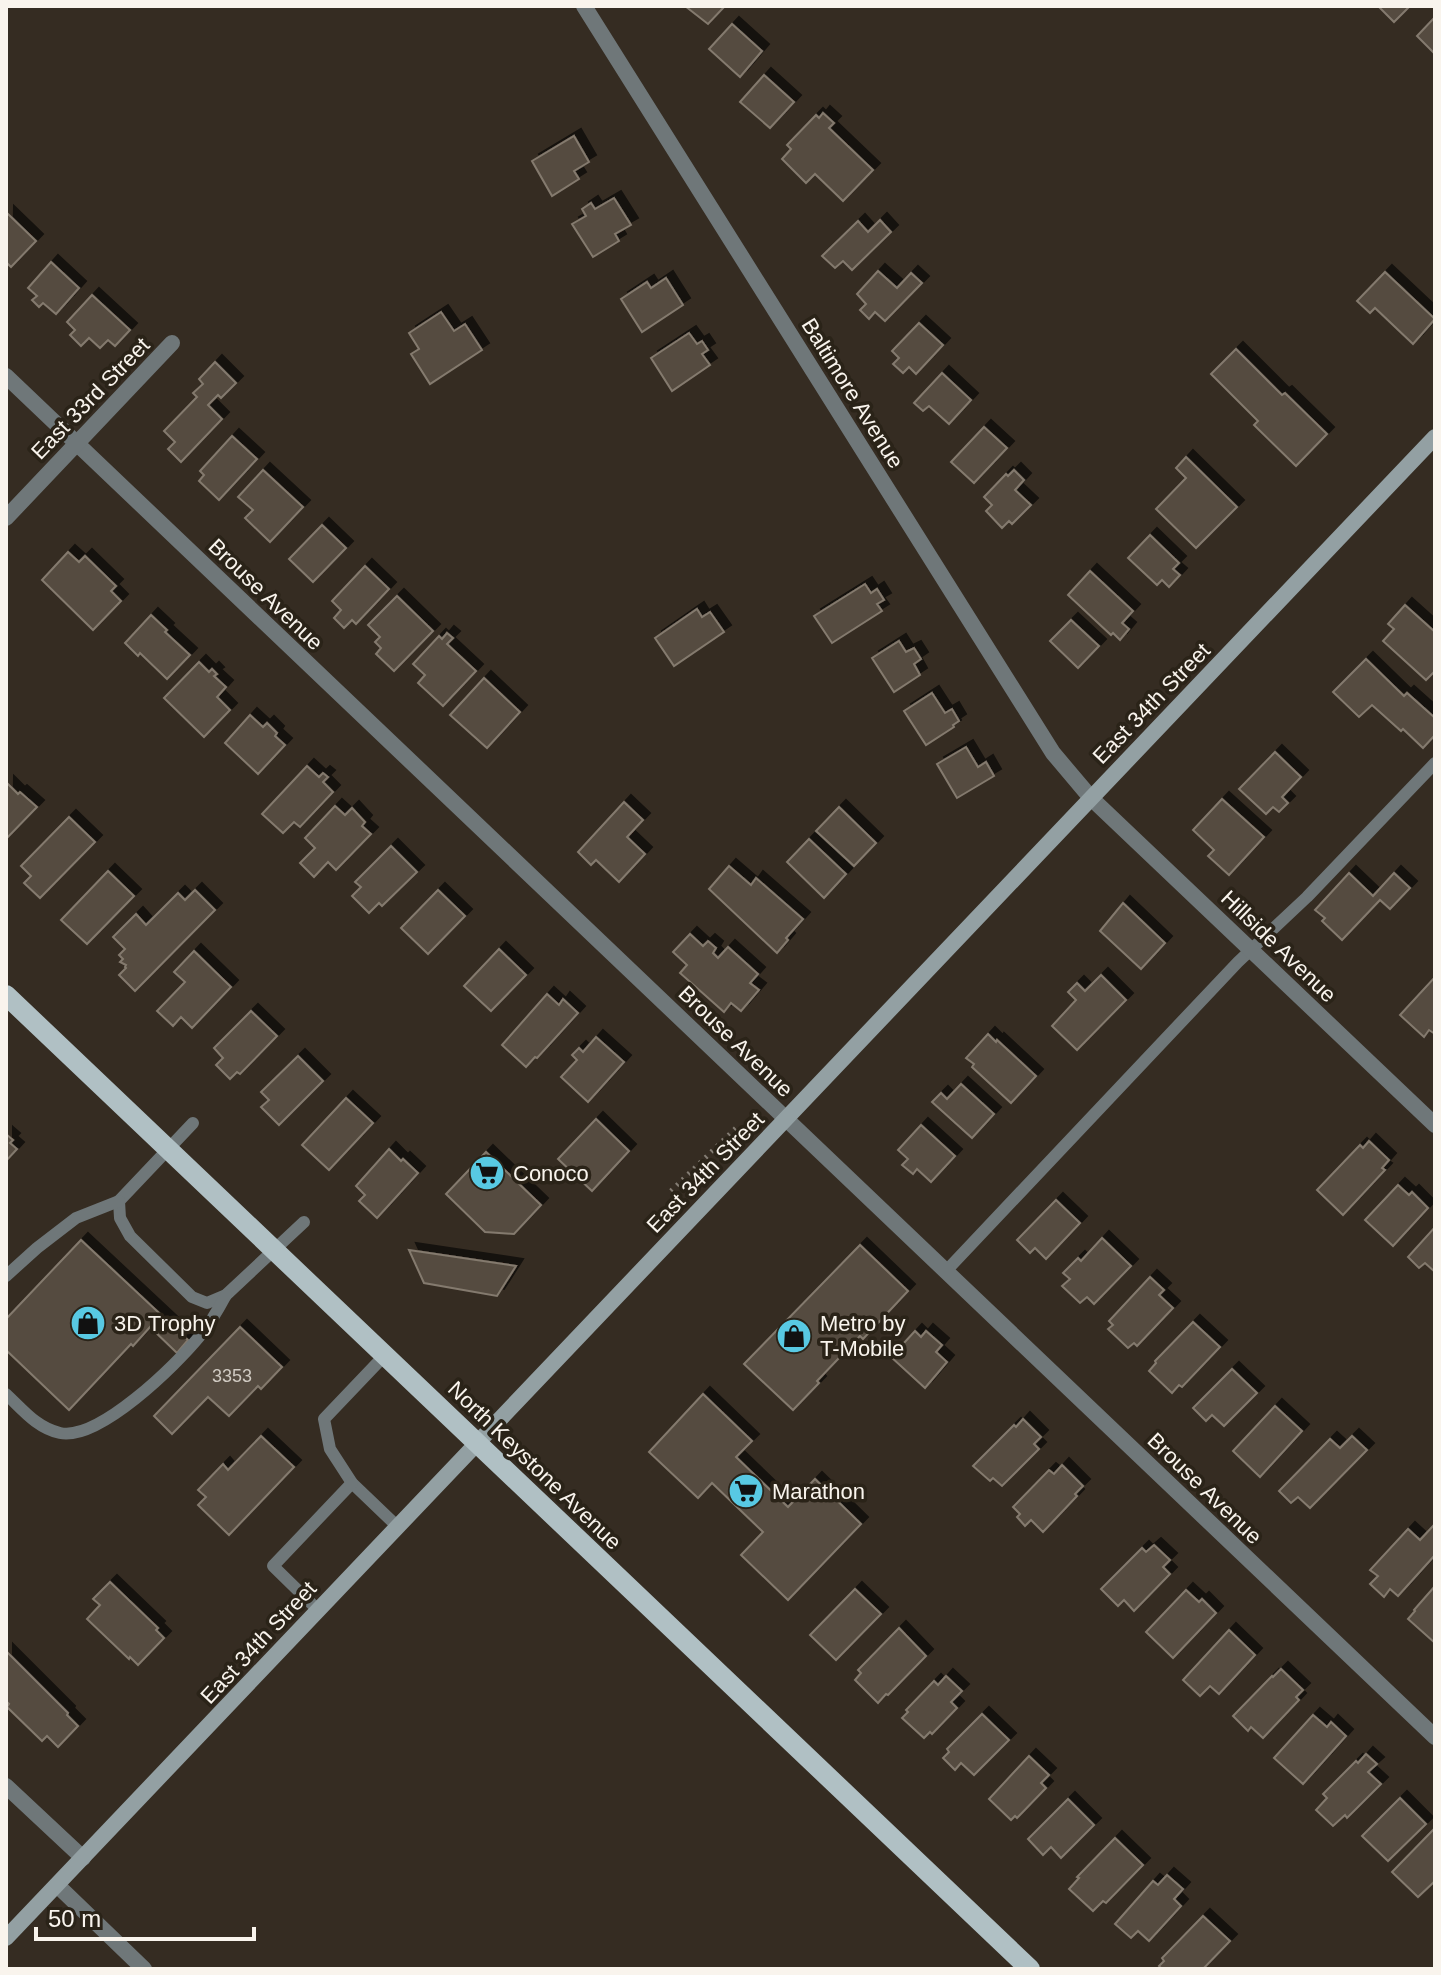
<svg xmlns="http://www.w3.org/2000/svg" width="1441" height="1975" font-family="Helvetica,sans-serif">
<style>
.building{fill:#554c40;stroke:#847a6e;stroke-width:2;filter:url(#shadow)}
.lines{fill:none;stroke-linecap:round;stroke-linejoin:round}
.path{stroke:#847d74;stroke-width:5;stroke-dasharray:2 6;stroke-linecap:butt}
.lane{stroke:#6f7779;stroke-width:12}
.street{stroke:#6f7779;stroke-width:16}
.secondary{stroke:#93a0a3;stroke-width:16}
.primary{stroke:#b0c0c4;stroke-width:20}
.labels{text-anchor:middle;stroke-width:7;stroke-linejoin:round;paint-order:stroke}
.number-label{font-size:18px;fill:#d0cac2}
.street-label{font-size:22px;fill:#f9f4ed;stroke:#2a2318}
.poi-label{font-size:22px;fill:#f9f4ed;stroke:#2a2318;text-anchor:start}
</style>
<defs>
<filter id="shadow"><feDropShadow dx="7" dy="-7" stdDeviation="0" flood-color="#0009"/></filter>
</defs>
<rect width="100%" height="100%" fill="#352c22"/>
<!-- building -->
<g class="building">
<polygon points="685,6 725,6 708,24"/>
<polygon points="1378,6 1410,6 1394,22"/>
<polygon points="1435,17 1435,54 1417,36"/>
<polygon points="732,24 762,51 740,77 709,49"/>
<polygon points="764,75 794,102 770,128 740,102"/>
<polygon points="823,113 834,123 829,128 873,170 843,201 815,174 806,183 782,159 791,149 787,145 816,115 819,118"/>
<polygon points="574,136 589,162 574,171 579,179 552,196 532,161"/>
<polygon points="614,198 631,225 615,234 619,241 593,257 572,224 586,216 582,209 591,203 595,209"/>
<polygon points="7,213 36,241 11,267 6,262"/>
<polygon points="880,220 891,232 852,270 843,261 835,268 822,256 858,221 868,232"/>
<polygon points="51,262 79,288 56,314 43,303 39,307 32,300 37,296 28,288"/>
<polygon points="878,271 897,288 911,273 922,283 885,321 875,312 869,319 860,310 866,304 857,294"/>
<polygon points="1385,272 1435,319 1413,344 1375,308 1370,313 1357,301"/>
<polygon points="666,278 683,305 642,332 621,299 647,282 651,288"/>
<polygon points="92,295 130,330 115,346 108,340 100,348 89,338 81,346 70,335 75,330 67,322"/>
<polygon points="441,312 454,331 465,324 482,350 430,384 411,354 419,349 409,333"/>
<polygon points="919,323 943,345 916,374 909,367 903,373 893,364 899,358 892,351"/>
<polygon points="689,333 697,344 702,341 708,350 702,354 710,365 672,391 651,358"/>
<polygon points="1236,349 1282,395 1285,393 1327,434 1296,466 1254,425 1258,421 1211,374"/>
<polygon points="215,362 236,383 221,398 218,395 208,405 222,419 181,462 168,449 175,442 164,431 197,397 193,393 203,384 199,379"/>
<polygon points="942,373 971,400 949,424 929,406 923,411 914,403"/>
<polygon points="984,427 1007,448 974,483 951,462"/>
<polygon points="232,436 257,459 219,500 199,481 204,475 200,471"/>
<polygon points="1186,457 1237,507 1196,548 1156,509 1186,478 1176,468"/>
<polygon points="263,470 303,507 270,542 245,518 253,510 238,497"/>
<polygon points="1014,470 1024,480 1015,490 1031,505 1012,524 1009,521 1002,528 986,511 992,505 984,497 1006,474 1008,476"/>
<polygon points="322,525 346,548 313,582 289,559"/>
<polygon points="1150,535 1179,563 1173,569 1180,575 1169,587 1162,580 1157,585 1128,558"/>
<polygon points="68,552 79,562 85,556 116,586 111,591 121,601 93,630 42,580"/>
<polygon points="365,566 389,589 356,624 352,620 344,628 334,618 341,610 332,601"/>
<polygon points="1090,571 1133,611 1122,623 1129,629 1120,640 1113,633 1111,635 1068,595"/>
<polygon points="865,584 871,593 877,589 884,600 877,604 882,611 832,643 814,616"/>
<polygon points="397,596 433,631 394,671 376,654 381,648 375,642 380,637 368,625"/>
<polygon points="1405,605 1435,632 1435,671 1426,680 1383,641 1394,629 1388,624"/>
<polygon points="697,609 702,617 710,612 724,632 674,666 655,638"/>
<polygon points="151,615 167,630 165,632 190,655 167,679 140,653 138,656 125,643"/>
<polygon points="1071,620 1099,646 1078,668 1050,641"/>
<polygon points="447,633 453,638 447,644 476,671 443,706 418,683 425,675 413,664 439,636 442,639"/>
<polygon points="899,641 906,652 914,648 921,659 914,664 920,675 894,692 872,658"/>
<polygon points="1366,659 1404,696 1407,693 1435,718 1435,735 1423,748 1403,729 1401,731 1372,705 1359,717 1333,692"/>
<polygon points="199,662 209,672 212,669 217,674 214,676 226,687 217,697 230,710 204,737 164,698"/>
<polygon points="484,678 520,712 487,748 450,715"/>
<polygon points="932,693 945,713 952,709 959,721 953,725 954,727 926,745 904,711"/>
<polygon points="250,715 263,727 267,723 277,733 275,736 285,745 258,774 225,743"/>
<polygon points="966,747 978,767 986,762 994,776 957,798 937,764"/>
<polygon points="1275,752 1301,777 1282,797 1288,803 1279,812 1273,807 1266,814 1239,789"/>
<polygon points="307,766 319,777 323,773 328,777 323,782 333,792 300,827 294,822 283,833 262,814"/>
<polygon points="7,783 18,794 20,792 37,807 6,839"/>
<polygon points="1222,799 1264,837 1229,875 1208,856 1214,850 1193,830"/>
<polygon points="624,802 643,820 627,837 645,854 619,882 596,860 591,865 578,852"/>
<polygon points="335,806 345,815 352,808 365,822 362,826 371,834 336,870 328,862 314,877 300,863 315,848 305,838"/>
<polygon points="839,807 876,843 854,866 816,831"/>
<polygon points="69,817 95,842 40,898 24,883 31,876 21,866"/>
<polygon points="809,839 846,874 824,898 787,862"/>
<polygon points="391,846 417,872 382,906 379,903 369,913 352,896 361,887 355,882"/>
<polygon points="729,866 751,885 756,878 803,919 786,938 788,940 777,953 709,889"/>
<polygon points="108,871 134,896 87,944 61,920"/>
<polygon points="1349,873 1373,896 1394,873 1410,888 1390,909 1380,900 1342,940 1322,921 1325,918 1315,910"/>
<polygon points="195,890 215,910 135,991 119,975 126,968 125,967 126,965 120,962 123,959 119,955 125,949 113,937 136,914 146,925 178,893 185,900"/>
<polygon points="438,890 465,916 428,954 401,928"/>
<polygon points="1123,903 1165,943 1141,969 1100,931"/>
<polygon points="690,934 703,946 708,941 716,948 713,953 718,958 728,947 758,974 750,983 759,990 741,1011 731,1003 724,1012 680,973 687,965 673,952"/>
<polygon points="499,949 526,975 491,1011 464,986"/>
<polygon points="194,951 231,987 192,1028 181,1017 173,1026 157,1011 185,982 174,972"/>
<polygon points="1101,975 1126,1000 1077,1050 1052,1026 1076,1000 1068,992 1077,983 1085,991"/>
<polygon points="1435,977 1435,1034 1429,1030 1424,1037 1400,1015"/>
<polygon points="547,994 559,1005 563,999 578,1013 537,1058 535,1057 526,1067 502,1045"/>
<polygon points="251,1011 277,1036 240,1074 237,1072 230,1079 216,1065 223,1058 214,1048"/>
<polygon points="988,1034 996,1042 997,1040 1036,1076 1011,1103 972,1067 974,1064 966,1058"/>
<polygon points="596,1037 624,1062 588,1102 561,1077 577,1060 572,1055 579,1048 583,1052"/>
<polygon points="298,1056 323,1081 279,1125 261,1107 269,1100 261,1092"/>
<polygon points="961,1084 994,1114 972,1138 932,1102 941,1093 947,1099"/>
<polygon points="346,1098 373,1123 329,1170 302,1145"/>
<polygon points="596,1119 629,1151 592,1191 558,1159"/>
<polygon points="921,1125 955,1156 931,1182 917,1169 913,1174 902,1165 908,1159 898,1150"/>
<polygon points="6,1134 13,1140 10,1143 17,1149 6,1161"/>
<polygon points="1369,1141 1389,1160 1382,1168 1385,1170 1343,1215 1317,1190 1360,1145 1363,1148"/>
<polygon points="389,1149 401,1161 403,1159 418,1173 377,1218 359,1201 365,1195 356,1186"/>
<polygon points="486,1152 541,1205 514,1234 485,1232 446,1194"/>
<polygon points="1398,1185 1409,1195 1412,1192 1428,1208 1393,1246 1365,1220"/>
<polygon points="1056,1200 1080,1223 1046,1259 1035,1248 1030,1253 1017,1240"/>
<polygon points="1435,1227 1435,1272 1425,1263 1419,1268 1408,1257"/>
<polygon points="1102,1238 1131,1266 1094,1304 1087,1297 1080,1303 1062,1286 1070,1279 1063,1273 1078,1258 1081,1261"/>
<polygon points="81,1240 188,1340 177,1353 150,1327 133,1346 131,1344 69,1410 6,1350 6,1319"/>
<polygon points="860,1245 908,1291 863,1339 860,1336 817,1381 819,1383 793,1410 744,1364"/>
<polygon points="409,1250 516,1266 497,1296 424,1283"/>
<polygon points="1150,1277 1164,1290 1159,1295 1173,1308 1137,1346 1134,1343 1128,1348 1108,1329 1113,1325 1109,1321"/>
<polygon points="1193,1322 1220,1347 1182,1387 1179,1385 1172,1393 1149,1371 1156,1363 1155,1361"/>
<polygon points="240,1327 282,1367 261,1389 258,1386 229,1416 208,1397 172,1434 154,1416"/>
<polygon points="915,1331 921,1337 926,1331 942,1345 936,1352 947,1362 925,1388 891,1357"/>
<polygon points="1232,1369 1257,1393 1224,1426 1212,1415 1206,1421 1193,1408"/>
<polygon points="703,1394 752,1441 736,1457 788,1507 815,1479 861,1524 788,1600 741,1555 763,1532 712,1483 698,1498 649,1452"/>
<polygon points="1275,1406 1302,1431 1260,1477 1233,1451"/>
<polygon points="1023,1419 1041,1437 1034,1444 1039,1449 1002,1486 993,1478 990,1481 973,1466 1014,1425 1016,1427"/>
<polygon points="261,1436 294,1467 229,1535 198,1505 206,1497 198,1490 223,1464 228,1470"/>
<polygon points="1352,1436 1367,1450 1310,1508 1298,1497 1291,1503 1279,1491 1330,1439 1340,1448"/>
<polygon points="1062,1465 1083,1486 1075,1494 1077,1496 1043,1532 1031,1520 1025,1526 1017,1517 1020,1514 1013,1507 1049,1470 1054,1474"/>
<polygon points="1433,1526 1435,1528 1435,1555 1398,1596 1390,1589 1384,1597 1370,1584 1378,1576 1370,1570 1408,1529 1420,1540"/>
<polygon points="1154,1545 1170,1560 1163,1567 1170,1574 1134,1611 1124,1600 1118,1606 1101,1589 1142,1548 1146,1552"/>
<polygon points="110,1582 158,1628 156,1630 164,1638 138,1665 130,1657 129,1659 87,1619 100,1605 93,1599"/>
<polygon points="1435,1586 1435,1643 1408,1619 1415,1611 1414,1610"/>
<polygon points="855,1589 881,1614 836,1660 810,1635"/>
<polygon points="1186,1590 1199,1602 1202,1599 1216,1613 1173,1658 1146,1632"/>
<polygon points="899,1628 926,1656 888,1695 886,1694 878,1703 855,1680 861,1673 858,1670"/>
<polygon points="1229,1630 1255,1655 1219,1694 1210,1686 1200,1696 1183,1680"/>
<polygon points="6,1651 68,1713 67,1715 78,1726 58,1747 47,1736 42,1741 7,1707 9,1704 6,1701"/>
<polygon points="1281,1669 1303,1690 1296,1697 1299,1700 1263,1738 1251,1727 1248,1731 1233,1716 1272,1676 1273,1677"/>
<polygon points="946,1676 962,1691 951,1702 957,1708 932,1734 930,1732 924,1738 902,1718 908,1712 906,1710 934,1681 938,1685"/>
<polygon points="982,1714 1009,1740 974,1775 961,1763 955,1770 943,1758 949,1752 947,1749"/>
<polygon points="1313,1715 1327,1727 1331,1722 1346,1736 1303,1784 1274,1758"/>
<polygon points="1366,1754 1377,1764 1368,1772 1381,1784 1347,1818 1345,1815 1333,1826 1316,1810 1327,1798 1323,1794 1356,1761 1358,1763"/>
<polygon points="1029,1756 1049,1775 1041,1783 1046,1788 1017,1818 1015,1816 1011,1820 989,1799"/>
<polygon points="1400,1798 1426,1824 1388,1861 1362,1836"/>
<polygon points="1068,1799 1094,1825 1061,1858 1051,1847 1043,1855 1028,1839"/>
<polygon points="1434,1829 1435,1881 1418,1897 1392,1872"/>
<polygon points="1115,1838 1143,1865 1106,1903 1103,1901 1093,1911 1069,1889 1079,1878 1077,1877"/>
<polygon points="1167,1875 1183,1889 1174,1899 1181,1906 1149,1941 1138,1931 1131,1938 1115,1924 1153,1881 1158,1885"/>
<polygon points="1203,1916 1230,1941 1203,1969 1162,1969 1159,1966 1164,1961 1162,1958"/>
</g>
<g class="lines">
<!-- path -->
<polyline class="path" points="671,1191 736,1128"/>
<!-- lane -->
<g class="lane">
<polyline points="193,1123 119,1201 120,1218 130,1236 192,1297 207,1303 226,1295 304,1222"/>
<polyline points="946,1271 1238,962 1307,897 1435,763"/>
<polyline points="6,1276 37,1248 76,1218 119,1201"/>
<polyline points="385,1355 324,1419 330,1449 352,1483 398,1527"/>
<path d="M6,1394C23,1410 37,1428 60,1433C99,1441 176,1365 199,1337C210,1324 218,1310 226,1295"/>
<polyline points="318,1610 273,1566 352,1483"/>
</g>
<!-- street -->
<g class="street">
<polyline points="584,6 1053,753 1091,798 1435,1125"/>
<polyline points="6,376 1435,1737"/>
<polyline points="6,518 172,343"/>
<polyline points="6,1786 83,1858"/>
<polyline points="57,1885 144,1969"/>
</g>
<!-- secondary -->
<polyline class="secondary" points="6,1938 1435,437"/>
<!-- primary -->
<polyline class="primary" points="6,995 1030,1969"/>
</g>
<!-- icons -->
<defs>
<symbol id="supermarket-disc" viewBox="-11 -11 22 22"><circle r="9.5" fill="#58c9e3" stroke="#2a2318"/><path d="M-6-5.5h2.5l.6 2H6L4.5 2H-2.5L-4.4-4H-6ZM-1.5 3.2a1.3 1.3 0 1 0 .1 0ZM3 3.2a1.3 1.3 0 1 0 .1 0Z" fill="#111"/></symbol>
<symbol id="shop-disc" viewBox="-11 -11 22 22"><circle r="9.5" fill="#58c9e3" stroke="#2a2318"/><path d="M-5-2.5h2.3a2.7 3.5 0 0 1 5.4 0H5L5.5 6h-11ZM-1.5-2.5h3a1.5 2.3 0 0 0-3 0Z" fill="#111"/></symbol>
</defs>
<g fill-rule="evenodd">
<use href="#supermarket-disc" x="467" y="1153" width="40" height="40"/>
<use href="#shop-disc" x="68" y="1303" width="40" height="40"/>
<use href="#shop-disc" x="774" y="1316" width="40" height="40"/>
<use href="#supermarket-disc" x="726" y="1471" width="40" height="40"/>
</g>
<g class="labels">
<!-- number labels -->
<g class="number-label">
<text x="232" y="1382">3353</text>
</g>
<!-- street labels -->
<g class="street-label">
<text transform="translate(853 393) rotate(58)" y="8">Baltimore Avenue</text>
<text transform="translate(90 398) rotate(-46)" y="8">East 33rd Street</text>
<text transform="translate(266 594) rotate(44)" y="8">Brouse Avenue</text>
<text transform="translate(1151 703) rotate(-46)" y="8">East 34th Street</text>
<text transform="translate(1279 946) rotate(44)" y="8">Hillside Avenue</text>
<text transform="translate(736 1041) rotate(44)" y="8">Brouse Avenue</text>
<text transform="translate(705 1172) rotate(-46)" y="8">East 34th Street</text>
<text transform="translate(535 1465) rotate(44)" y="8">North Keystone Avenue</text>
<text transform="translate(1205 1488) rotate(44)" y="8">Brouse Avenue</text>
<text transform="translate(258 1642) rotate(-47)" y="8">East 34th Street</text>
</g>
<!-- poi labels -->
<g class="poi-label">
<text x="513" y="1181">Conoco</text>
<text x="114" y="1331">3D Trophy</text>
<text x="820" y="1331">Metro by<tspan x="820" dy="25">T-Mobile</tspan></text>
<text x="772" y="1499">Marathon</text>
</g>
</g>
<!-- border -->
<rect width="1441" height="1975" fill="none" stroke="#f9f4ed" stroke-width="16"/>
<!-- scale -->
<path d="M36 1927v12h218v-12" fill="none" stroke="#f9f4ed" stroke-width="4"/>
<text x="48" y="1927" font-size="24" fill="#f9f4ed" stroke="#2a2318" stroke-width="6" paint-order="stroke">50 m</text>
</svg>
